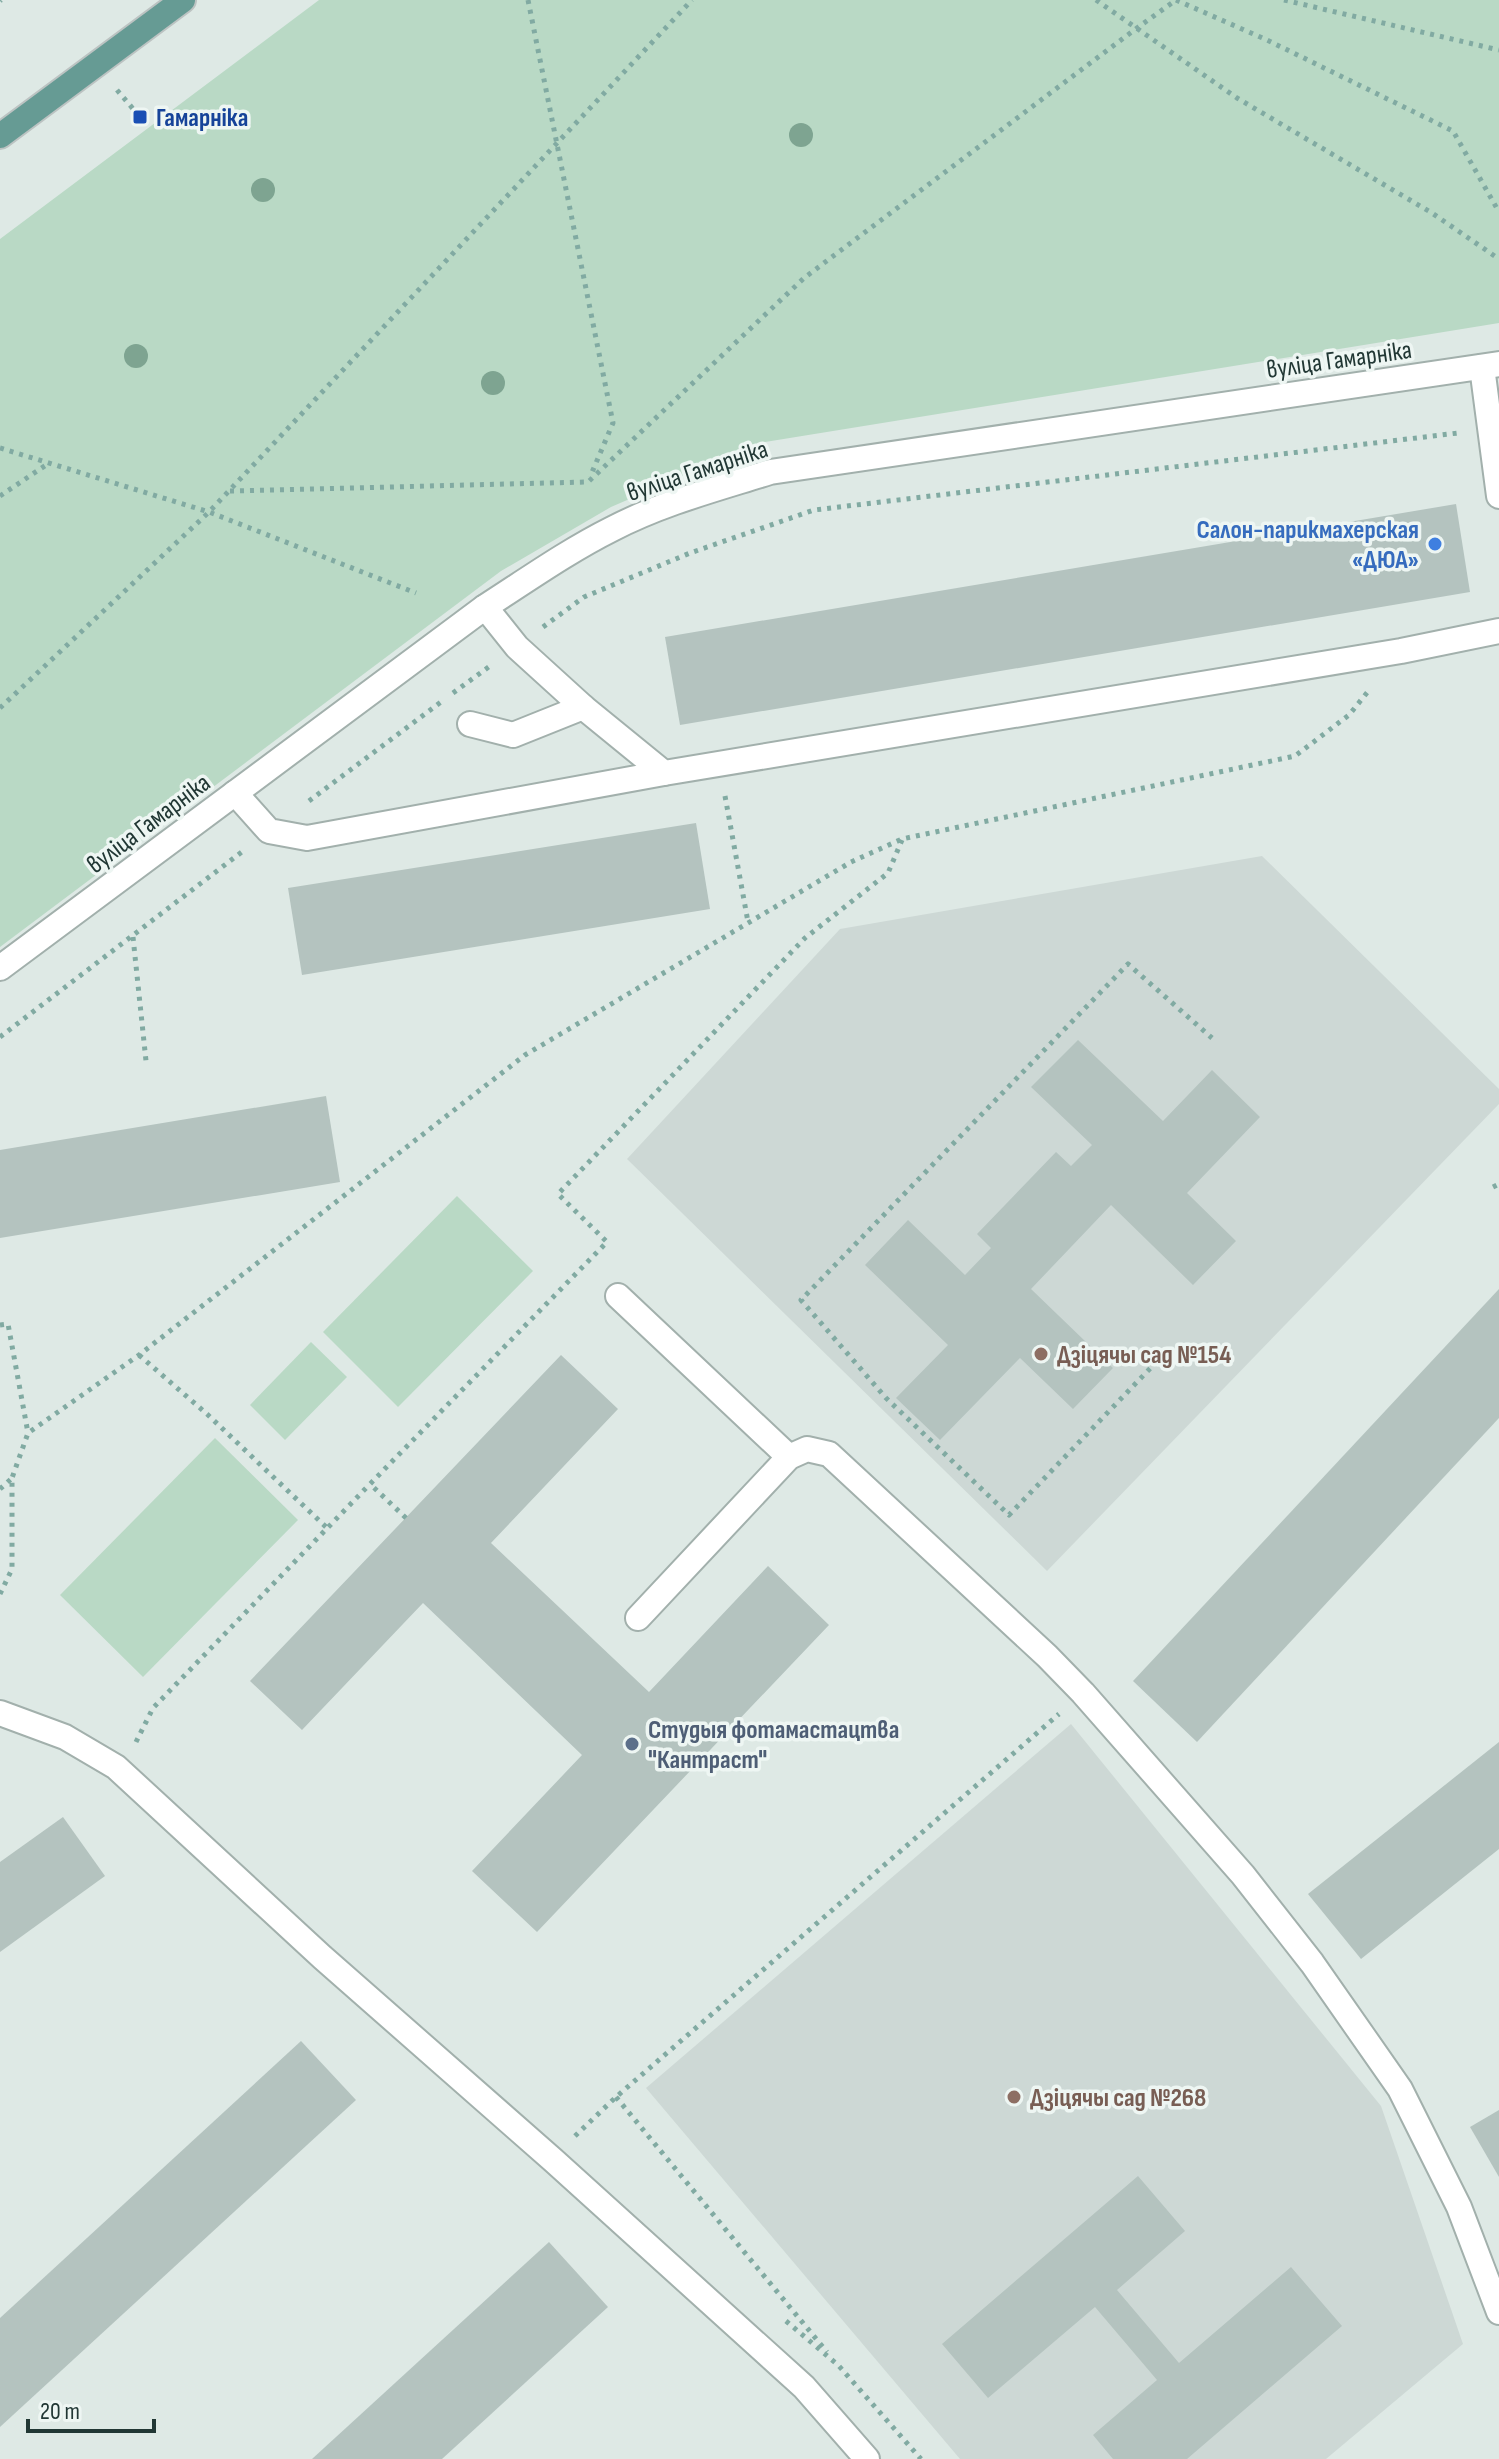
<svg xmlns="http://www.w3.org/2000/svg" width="1499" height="2459" font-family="'Sofia Sans Condensed',sans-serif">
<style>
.built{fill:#cdd8d5}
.green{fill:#b9d9c5}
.building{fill:#b4c3bf}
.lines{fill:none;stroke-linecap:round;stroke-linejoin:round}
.minor-casing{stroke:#a2b0ac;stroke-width:28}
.major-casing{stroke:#bcc3c2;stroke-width:28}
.path{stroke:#81aaa2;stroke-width:5;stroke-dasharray:4 6;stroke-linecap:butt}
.minor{stroke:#fff;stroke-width:24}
.major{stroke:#669b94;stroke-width:24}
.tree{fill:#7ea491}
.transit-dot{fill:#1a4fb4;stroke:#eef6f3;stroke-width:3}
.shop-dot{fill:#3f7fe0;stroke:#eef6f3;stroke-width:3}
.education-dot{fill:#8d6e63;stroke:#eef6f3;stroke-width:3}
.service-dot{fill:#5c6f8a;stroke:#eef6f3;stroke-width:3}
.labels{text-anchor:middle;stroke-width:7;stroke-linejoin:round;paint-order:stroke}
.transit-label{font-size:26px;font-weight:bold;fill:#164399;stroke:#eef6f3;text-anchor:start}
.street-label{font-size:26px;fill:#213734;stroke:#eef6f3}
.shop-label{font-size:26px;font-weight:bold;fill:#366cbe;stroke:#eef6f3;text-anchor:end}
.education-label{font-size:26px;font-weight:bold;fill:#785e54;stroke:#eef6f3;text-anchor:start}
.service-label{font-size:26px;font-weight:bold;fill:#4e5e75;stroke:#eef6f3;text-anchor:start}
</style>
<rect width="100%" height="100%" fill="#dee9e5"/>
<!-- built -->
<g class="built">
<polygon points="1262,856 1499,1089 1499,1104 1047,1571 627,1159 840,929"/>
<polygon points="1071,1724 1381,2106 1463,2344 1326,2459 960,2459 646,2088"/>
</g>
<!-- green -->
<g class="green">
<polygon points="319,0 1499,0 1499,323 759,443 611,507 501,571 0,947 0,239"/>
<polygon points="457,1196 533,1271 398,1407 323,1332"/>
<polygon points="311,1342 347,1377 285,1440 250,1405"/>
<polygon points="215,1438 298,1520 143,1677 60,1595"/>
</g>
<!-- building -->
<g class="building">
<polygon points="1456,504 1470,592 680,725 665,637"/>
<polygon points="696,823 710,909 302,975 288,888"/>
<polygon points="1078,1040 1163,1121 1212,1070 1260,1117 1187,1193 1236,1241 1193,1285 1111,1205 1031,1289 1113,1368 1073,1409 1020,1358 940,1440 896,1398 948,1345 865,1265 908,1220 965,1275 991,1248 977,1234 1056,1152 1071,1166 1092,1145 1031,1087"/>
<polygon points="326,1096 340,1182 0,1238 0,1150"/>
<polygon points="1499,1289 1499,1418 1197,1742 1133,1681"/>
<polygon points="561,1355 618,1409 491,1543 649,1692 768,1566 829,1625 537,1932 472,1871 582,1755 423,1603 302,1730 250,1681"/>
<polygon points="1499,1742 1499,1849 1361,1959 1308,1894"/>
<polygon points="63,1817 105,1876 0,1952 0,1862"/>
<polygon points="301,2041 356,2100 0,2427 0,2318"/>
<polygon points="1499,2110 1499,2177 1470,2127"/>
<polygon points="1138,2176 1185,2231 1117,2290 1179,2363 1291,2267 1342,2326 1187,2459 1113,2459 1093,2435 1157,2380 1095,2307 988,2398 942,2344"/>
<polygon points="549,2242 608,2307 442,2459 312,2459"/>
</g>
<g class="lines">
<defs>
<g id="minor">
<polyline points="1482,367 1499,496"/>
<polyline points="485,607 517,647 583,707 664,773 1401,651 1499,631"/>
<polyline points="470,724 513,735 583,707"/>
<polyline points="235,793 269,831 307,838 664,773"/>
<path d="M0,968L485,607C527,580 568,551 612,529C662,503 716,489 770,472L1499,364"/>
<polyline points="618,1296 789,1457"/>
<polyline points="638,1618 789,1457 807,1449 829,1454 1047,1656 1083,1693 1243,1875 1312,1963 1400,2089 1459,2207 1499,2312"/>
<polyline points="0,1713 65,1737 116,1767 322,1957 553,2160 804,2387 867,2459"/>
</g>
<polyline id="major" points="0,136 183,0"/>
</defs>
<!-- minor casing -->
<use href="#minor" class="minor-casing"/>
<!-- major casing -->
<use href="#major" class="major-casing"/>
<!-- path -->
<g class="path">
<polyline points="528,0 613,423 590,477"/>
<polyline points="1096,0 1237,98 1432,213 1499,259"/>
<polyline points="1176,0 1267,40 1453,131 1499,212"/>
<polyline points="1284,0 1499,50"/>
<polyline points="0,1 1,0"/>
<polyline points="117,90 140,117"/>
<polyline points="0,448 209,512 416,593"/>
<polyline points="230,491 588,482 804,278 1137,28 1176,0 1179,0"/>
<polyline points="0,496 49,463"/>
<polyline points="543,627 584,597 690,553 814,510 1458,433"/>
<polyline points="453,693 490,666"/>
<polyline points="0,708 209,512 692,0"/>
<polyline points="725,796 748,922"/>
<polyline points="309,801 445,699"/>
<polyline points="133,937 146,1061"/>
<polyline points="0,1037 243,851"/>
<polyline points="1493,1187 1499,1184"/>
<polyline points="0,1325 8,1324 28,1433"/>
<polyline points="1164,1354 1009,1515 886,1398 801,1300 1128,964 1212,1038"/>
<polyline points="139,1355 207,1414 327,1528"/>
<polyline points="0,1489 11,1479"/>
<polyline points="406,1518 370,1484 607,1242 558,1194 805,938 888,873 902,840"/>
<polyline points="0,1594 12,1569 12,1478 28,1433 139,1355 525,1055 851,862 902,839 1295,756 1349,715 1370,689"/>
<polyline points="136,1742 153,1708 370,1484"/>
<polyline points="616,2097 827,2352"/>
<polyline points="575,2136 616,2097 1059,1714"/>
<polyline points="786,2321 838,2365 921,2459"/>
</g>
<!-- minor -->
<use href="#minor" class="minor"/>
<!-- major -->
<use href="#major" class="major"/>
</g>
<!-- trees -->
<g class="tree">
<circle cx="801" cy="135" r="12"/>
<circle cx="263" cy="190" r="12"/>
<circle cx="136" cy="356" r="12"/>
<circle cx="493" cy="383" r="12"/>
</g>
<!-- markers -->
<rect class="transit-dot" x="132" y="109" width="16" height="16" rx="4"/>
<circle class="shop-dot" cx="1435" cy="544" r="8"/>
<g class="education-dot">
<circle cx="1041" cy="1354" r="8"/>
<circle cx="1014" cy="2097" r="8"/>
</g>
<circle class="service-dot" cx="632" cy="1744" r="8"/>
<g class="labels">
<!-- transit labels -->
<g class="transit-label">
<text x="156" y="126">Гамарніка</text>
</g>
<!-- street labels -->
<g class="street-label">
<text transform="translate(1339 359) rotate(-8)" y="9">вуліца Гамарніка</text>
<text transform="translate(697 470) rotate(-18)" y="9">вуліца Гамарніка</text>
<text transform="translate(148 823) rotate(-37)" y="9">вуліца Гамарніка</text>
</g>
<!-- shop labels -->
<g class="shop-label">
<text x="1419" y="538">Салон-парикмахерская<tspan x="1419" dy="30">«ДЮА»</tspan></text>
</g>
<!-- education labels -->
<g class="education-label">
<text x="1057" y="1363">Дзіцячы сад №154</text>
<text x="1030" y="2106">Дзіцячы сад №268</text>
</g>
<!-- service labels -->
<g class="service-label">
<text x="648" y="1738">Студыя фотамастацтва<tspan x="648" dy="30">"Кантраст"</tspan></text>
</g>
</g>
<!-- scale -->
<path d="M28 2419v12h126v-12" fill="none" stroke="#213734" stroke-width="4"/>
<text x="40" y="2419" font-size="24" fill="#213734" stroke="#eef6f3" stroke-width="6" paint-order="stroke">20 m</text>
</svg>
